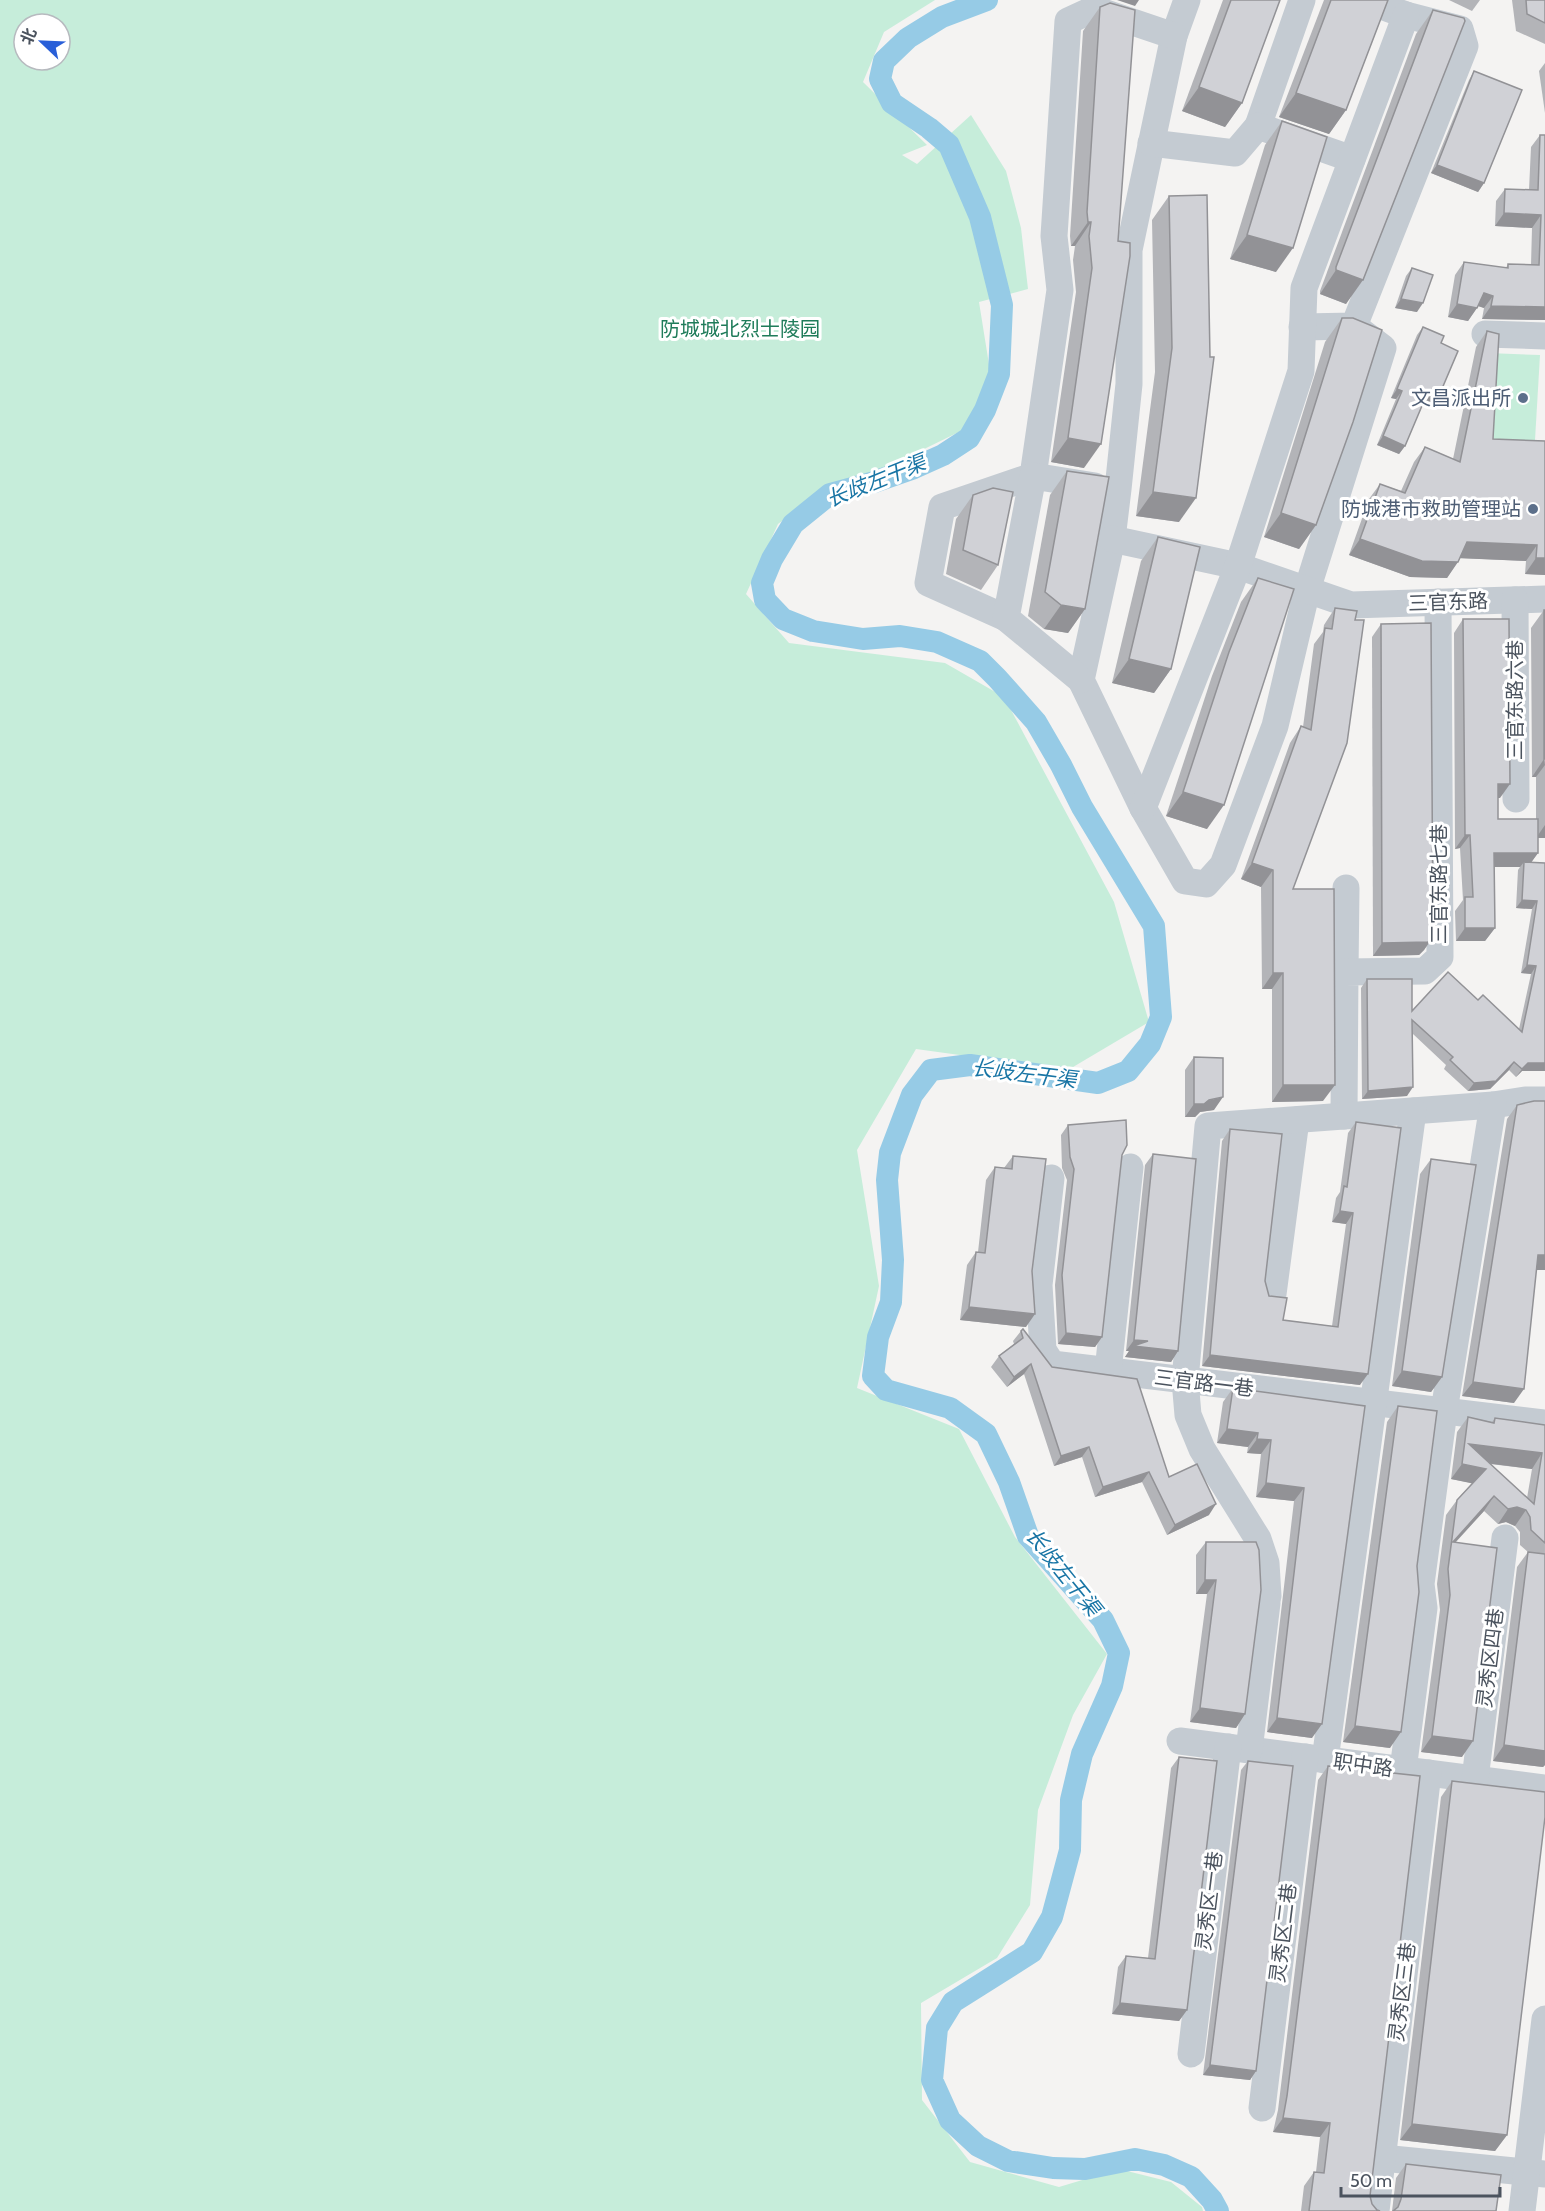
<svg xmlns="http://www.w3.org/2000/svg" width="1545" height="2211" font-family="Cabin,'Noto Sans SC',sans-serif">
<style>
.green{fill:#c6edda;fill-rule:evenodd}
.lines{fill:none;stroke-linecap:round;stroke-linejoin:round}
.canal{stroke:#96cbe6;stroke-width:22}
.minor{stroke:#c4cbd2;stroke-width:27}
.wall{fill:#b3b4b8;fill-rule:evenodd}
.shaded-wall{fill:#929296}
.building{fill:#d0d1d6;stroke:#929296;stroke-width:1.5;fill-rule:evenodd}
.service-dot{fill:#5c6f8a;stroke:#fff;stroke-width:2}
.labels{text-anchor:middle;stroke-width:6;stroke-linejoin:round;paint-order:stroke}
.park-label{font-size:20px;fill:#1f7c5a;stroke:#fff}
.service-label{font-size:20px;fill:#4e5e75;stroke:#fff;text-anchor:end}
.street-label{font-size:20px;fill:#4b535e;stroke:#fff}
.water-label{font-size:21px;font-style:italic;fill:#1875a5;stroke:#fff}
</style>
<rect width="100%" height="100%" fill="#f4f3f2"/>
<!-- green -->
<g class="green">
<path d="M0,0H935L884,32L863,82L927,145L902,155L917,164L971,115L1006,171L1021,228L1028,289L979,302L991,377L981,404L963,430L873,474L827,487L778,524L746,594L789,643L945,663L1004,697L1114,902L1149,1022L1068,1070L916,1049L857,1150L879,1286L857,1388L959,1429L1015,1537L1107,1654L1073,1715L1038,1810L1030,1905L997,1958L921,2003L922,2100L970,2162L1059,2187L1119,2169L1171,2182L1202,2207L1203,2211H0ZM24,24H60V60H24Z"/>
<polygon points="1488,353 1540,355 1534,457 1482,454"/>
</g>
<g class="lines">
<!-- canal -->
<polyline class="canal" points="987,0 942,17 908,38 884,61 880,79 892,103 929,128 949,145 980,217 1002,305 999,374 985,410 969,438 943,455 914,468 874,482 830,494 793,524 772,559 762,583 765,600 783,619 813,631 863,639 900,636 937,642 980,661 997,678 1036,722 1061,765 1082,807 1154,926 1161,1017 1150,1044 1128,1071 1098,1083 970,1065 931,1070 912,1095 890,1153 887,1180 893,1260 891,1302 878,1337 873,1376 886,1390 950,1408 986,1434 1009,1482 1028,1536 1103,1620 1119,1653 1112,1686 1082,1754 1071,1800 1070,1850 1052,1917 1032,1952 953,2002 937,2028 932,2080 950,2120 978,2146 1008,2161 1053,2168 1085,2169 1135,2159 1164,2165 1191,2177 1212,2200 1218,2211"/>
<!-- minor -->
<g class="minor">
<polyline points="1187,0 1174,36 1129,250 1129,384 1118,489 1112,539 1081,680 1143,808 1185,881 1206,884 1223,865 1275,726 1307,590 1383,348 1354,326"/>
<polyline points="1258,126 1302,0"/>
<polyline points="1151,143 1235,153 1258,126 1352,159"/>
<polyline points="1302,327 1354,326 1465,46 1460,29 1406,15 1365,0"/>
<polyline points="1485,334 1545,336"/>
<polyline points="1112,539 1238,566 1351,605 1545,599"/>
<polyline points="1515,600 1516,799"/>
<polyline points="1006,618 928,583 942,507 1033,476 1060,290 1054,236 1068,21 1094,9 1174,36"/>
<polyline points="1081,680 1006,618 1033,476 1095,486"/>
<polyline points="1143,808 1238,566 1301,371 1304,288 1406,15"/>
<polyline points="1345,972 1346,888"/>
<polyline points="1344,1116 1345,972 1425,971 1440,957 1438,602"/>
<polyline points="1051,1178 1039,1285 1043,1350 1052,1364 1545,1423"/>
<polyline points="1273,1294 1296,1120"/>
<polyline points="1108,1371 1130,1167"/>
<polyline points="1268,1596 1266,1563 1258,1539 1202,1449 1188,1415 1185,1380 1208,1126 1493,1105 1525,1100 1545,1100"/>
<polyline points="1180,1741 1545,1788"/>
<polyline points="1249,1750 1267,1603"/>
<polyline points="1325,1760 1413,1111"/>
<polyline points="1403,1770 1424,1608 1421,1584 1444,1411 1493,1105"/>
<polyline points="1475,1779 1505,1538"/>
<polyline points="1191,2054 1228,1747"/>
<polyline points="1262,2108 1305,1757"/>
<polyline points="1382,2158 1545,2174"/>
<polyline points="1376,2211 1428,1773"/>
<polyline points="1522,2211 1545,2019"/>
</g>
</g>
<!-- wall -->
<g class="wall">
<polygon points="1223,0 1280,0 1242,103 1225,127 1182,111"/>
<polygon points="1324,0 1388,0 1346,110 1329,134 1279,117"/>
<polygon points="1449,0 1480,0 1472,11"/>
<polygon points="1512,0 1545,0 1545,44 1516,31"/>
<polygon points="1110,3 1084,468 1051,462 1076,292 1073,260 1075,246 1071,246 1070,236 1083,31 1100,7"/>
<polygon points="1433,10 1346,304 1320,294 1320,291 1416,34"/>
<polygon points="1545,63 1545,113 1539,71"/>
<polygon points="1474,71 1484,183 1478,192 1431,173 1469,80"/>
<polygon points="1282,121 1276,272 1230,259 1265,145"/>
<polygon points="1540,135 1545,320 1482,319 1484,308 1478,306 1468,321 1448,317 1455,275 1464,262 1506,268 1508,264 1531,265 1532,228 1495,226 1496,201 1505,189 1529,190 1531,147"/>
<polygon points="1169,196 1179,522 1136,516 1155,372 1152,220"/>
<polygon points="1412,268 1417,312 1395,308 1406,276"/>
<polygon points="1342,318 1316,525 1299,549 1264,537 1325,342"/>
<polygon points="1423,327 1441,343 1438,398 1432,407 1423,403 1405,446 1399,454 1377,445 1396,399 1391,398 1417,335"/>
<polygon points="1487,331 1493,439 1545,441 1545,575 1525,574 1526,561 1460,558 1447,578 1410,577 1349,555 1369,499 1380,484 1401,491 1414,462 1425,447 1453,459 1476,347"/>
<polygon points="1067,471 1085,609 1068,633 1044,629 1028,616 1050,495"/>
<polygon points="973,495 998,565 981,590 946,574 956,519"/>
<polygon points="1158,537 1171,669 1154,693 1112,683 1141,561"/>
<polygon points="1258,578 1207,829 1166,816 1212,676 1241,602"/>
<polygon points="1335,608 1293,889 1323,1101 1272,1102 1272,989 1262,989 1261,887 1241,879 1290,743 1301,726 1303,727 1314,644 1323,632 1324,625"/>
<polygon points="1544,610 1545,610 1545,838 1538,838 1538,853 1531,862 1545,863 1545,1071 1522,1071 1516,1077 1509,1070 1490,1089 1468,1091 1444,1069 1446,1065 1413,1034 1407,1096 1362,1099 1361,988 1367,979 1412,1011 1478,1000 1519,1029 1531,974 1521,973 1532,909 1516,908 1518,870 1520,867 1494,867 1495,928 1485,941 1456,941 1455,911 1463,900 1460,848 1455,849 1454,633 1463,619 1500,798 1498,798 1498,819 1536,819 1536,777 1532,777 1531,628"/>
<polygon points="1381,624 1433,937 1424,950 1419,955 1373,956 1372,637"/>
<polygon points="1194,1057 1214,1110 1200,1112 1195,1117 1185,1117 1185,1070"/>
<polygon points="1545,1101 1545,1270 1536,1270 1514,1403 1462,1396 1507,1119 1517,1105"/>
<polygon points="1356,1122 1360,1385 1202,1366 1222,1141 1230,1129 1269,1296 1283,1320 1332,1326 1346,1224 1332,1222 1336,1198 1340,1192 1348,1133"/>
<polygon points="1068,1125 1102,1337 1095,1347 1058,1344 1055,1285 1067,1180 1062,1168 1061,1135"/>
<polygon points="1153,1154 1178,1351 1171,1362 1125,1357 1129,1351 1126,1351 1145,1165"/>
<polygon points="1013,1156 1026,1327 960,1320 967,1265 976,1252 978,1252 986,1180 995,1167 1004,1168"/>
<polygon points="1431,1159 1442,1377 1431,1392 1392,1386 1420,1174"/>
<polygon points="1021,1331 1052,1367 1209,1515 1167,1535 1142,1482 1095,1497 1082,1457 1054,1466 1024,1374 1007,1387 991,1367 999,1356 1014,1344 1013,1341"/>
<polygon points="1233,1388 1365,1406 1312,1738 1267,1732 1294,1501 1256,1497 1261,1454 1247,1453 1248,1447 1217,1443 1223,1402"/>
<polygon points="1398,1406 1417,1566 1390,1748 1343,1742 1387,1422"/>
<path d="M1468,1417L1492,1422L1495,1418L1545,1425V1765L1543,1767L1493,1761L1517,1567L1528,1552L1520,1545V1532L1515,1526L1506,1522L1498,1524L1484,1511L1456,1542L1462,1757L1421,1752L1440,1610L1437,1584L1446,1515L1457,1500L1472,1483L1451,1479L1457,1432ZM1490,1464L1532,1469L1527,1498Z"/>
<polygon points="1206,1542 1256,1542 1245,1714 1236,1728 1190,1722 1207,1594 1196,1594 1196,1555"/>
<polygon points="1179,1757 1187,2010 1179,2021 1112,2014 1118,1967 1126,1956 1148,1958 1171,1768"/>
<polygon points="1248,1761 1256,2071 1250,2080 1203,2075 1241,1770"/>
<polygon points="1328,1766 1370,2196 1372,2204 1377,2210 1380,2211 1301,2211 1304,2186 1314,2172 1316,2172 1320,2137 1273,2132 1278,2110 1318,1780"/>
<polygon points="1452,1781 1507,2135 1495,2151 1400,2140 1441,1797"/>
<polygon points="1406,2164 1496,2211 1392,2211 1396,2178"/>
</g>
<!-- shaded-wall -->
<g class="shaded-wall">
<polygon points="1117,0 1139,0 1135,6"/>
<polygon points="1199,87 1242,103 1225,127 1182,111"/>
<polygon points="1296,93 1346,110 1329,134 1279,117"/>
<polygon points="1437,165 1484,183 1478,192 1431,173"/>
<polygon points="1504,213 1541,215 1532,228 1495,226"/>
<polygon points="1088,222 1091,222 1075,246 1071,246"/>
<polygon points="1247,235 1293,248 1276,272 1230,259"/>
<polygon points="1336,270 1363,280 1346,304 1320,294"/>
<polygon points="1484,293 1493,296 1484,308 1475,305"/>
<polygon points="1401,299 1423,303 1417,312 1395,308"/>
<polygon points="1457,304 1477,308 1468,321 1448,317"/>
<polygon points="1491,306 1545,307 1545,320 1482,319"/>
<polygon points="1397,389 1402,391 1396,399 1391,398"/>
<polygon points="1427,394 1438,398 1432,407 1421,402"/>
<polygon points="1383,436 1405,446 1399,454 1377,445"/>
<polygon points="1068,438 1101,444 1084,468 1051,462"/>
<polygon points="1153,492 1196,498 1179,522 1136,516"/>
<polygon points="1281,513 1316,525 1299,549 1264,537"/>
<polygon points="1360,539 1458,562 1447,578 1410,577 1349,555"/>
<polygon points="1467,542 1537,545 1526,561 1456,558"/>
<polygon points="1536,558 1545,558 1545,575 1525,574"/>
<polygon points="1061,605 1085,609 1068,633 1044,629"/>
<polygon points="1129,659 1171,669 1154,693 1112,683"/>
<polygon points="1544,759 1545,765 1536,777 1532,777"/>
<polygon points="1498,784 1510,784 1500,798 1489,798"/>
<polygon points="1183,792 1224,805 1207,829 1166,816"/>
<polygon points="1545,825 1545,838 1536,838"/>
<polygon points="1465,835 1470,835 1460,848 1455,849"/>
<polygon points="1494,853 1538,853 1528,867 1524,862 1520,867 1484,867"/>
<polygon points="1252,863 1273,870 1261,887 1241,879"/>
<polygon points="1522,900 1537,901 1532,909 1516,908"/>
<polygon points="1465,928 1495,928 1485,941 1456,941"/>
<polygon points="1433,937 1424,950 1419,955 1373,956 1382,943"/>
<polygon points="1527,965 1536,966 1531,974 1521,973"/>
<polygon points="1273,973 1283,973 1272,989 1262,989"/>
<polygon points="1514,1062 1509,1070 1490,1089 1468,1091 1474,1083"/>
<polygon points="1528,1063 1545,1063 1545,1071 1522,1071 1516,1077 1522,1069"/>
<polygon points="1283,1085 1335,1085 1323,1101 1272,1102"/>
<polygon points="1413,1087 1407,1096 1362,1099 1368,1091"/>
<polygon points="1223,1097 1214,1110 1200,1112 1195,1117 1185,1117 1194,1104"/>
<polygon points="1340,1211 1353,1213 1346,1224 1332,1222"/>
<polygon points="1538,1255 1545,1255 1545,1270 1528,1270"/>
<polygon points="969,1307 1035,1314 1026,1327 960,1320"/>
<polygon points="1066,1333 1102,1337 1095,1347 1058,1344"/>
<polygon points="1134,1340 1148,1341 1178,1351 1171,1362 1125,1357 1129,1351 1126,1351"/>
<polygon points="1210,1355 1368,1374 1360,1385 1202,1366"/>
<polygon points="1031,1364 1024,1374 1007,1387 1014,1377"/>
<polygon points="1402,1371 1442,1377 1431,1392 1392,1386"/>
<polygon points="1473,1382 1524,1389 1514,1403 1462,1396"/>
<polygon points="1227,1429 1258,1433 1248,1447 1217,1443"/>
<polygon points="1257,1439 1271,1440 1261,1454 1247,1453"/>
<polygon points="1469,1444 1542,1453 1532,1469 1462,1460"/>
<polygon points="1089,1447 1082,1457 1054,1466 1061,1456"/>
<polygon points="1462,1464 1486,1469 1475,1484 1451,1479"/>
<polygon points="1149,1472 1142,1482 1095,1497 1103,1487"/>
<polygon points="1266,1483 1304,1488 1294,1501 1256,1497"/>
<polygon points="1494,1496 1484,1511 1450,1548 1453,1542"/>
<polygon points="1216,1504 1209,1515 1167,1535 1175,1525"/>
<polygon points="1517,1507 1526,1510 1515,1526 1506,1522 1498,1524 1508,1509"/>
<polygon points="1205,1580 1216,1580 1207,1594 1196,1594"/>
<polygon points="1200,1708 1245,1714 1236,1728 1190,1722"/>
<polygon points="1277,1718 1322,1724 1312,1738 1267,1732"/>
<polygon points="1355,1726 1401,1732 1390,1748 1343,1742"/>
<polygon points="1432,1736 1473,1741 1462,1757 1421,1752"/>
<polygon points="1504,1745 1545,1751 1545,1765 1543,1767 1493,1761"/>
<polygon points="1120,2003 1187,2010 1179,2021 1112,2014"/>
<polygon points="1210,2065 1256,2071 1250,2080 1203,2075"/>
<polygon points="1283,2118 1330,2123 1320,2137 1273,2132"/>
<polygon points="1412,2124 1507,2135 1495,2151 1400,2140"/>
</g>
<!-- building -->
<g class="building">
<polygon points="1231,0 1280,0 1242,103 1199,87"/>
<polygon points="1331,0 1388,0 1346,110 1296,93"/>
<polygon points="1526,0 1545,0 1545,23 1527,14"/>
<polygon points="1110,3 1135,10 1118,241 1130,243 1130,256 1101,444 1068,438 1092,268 1089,236 1091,222 1088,222 1087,212 1100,7"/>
<polygon points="1433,10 1464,18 1465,21 1363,280 1336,270 1336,267"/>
<polygon points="1474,71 1522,90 1484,183 1437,165"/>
<polygon points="1282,121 1327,137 1293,248 1247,235"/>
<polygon points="1540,135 1545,135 1545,307 1491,306 1493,296 1484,293 1477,308 1457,304 1464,262 1508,268 1508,264 1539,265 1541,215 1504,213 1505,189 1538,190"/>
<polygon points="1207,195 1210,357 1214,357 1196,498 1153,492 1172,348 1169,196"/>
<polygon points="1412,268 1433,275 1423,303 1401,299"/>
<polygon points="1342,318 1353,318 1382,330 1353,422 1316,525 1281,513"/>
<polygon points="1423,327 1444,336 1441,343 1458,351 1438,398 1427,394 1405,446 1383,436 1402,391 1397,389"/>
<polygon points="1487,331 1499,334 1493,439 1545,441 1545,558 1536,558 1537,545 1467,542 1458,562 1422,561 1360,539 1380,484 1405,493 1425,447 1460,462"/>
<polygon points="1067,471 1109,477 1085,609 1061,605 1045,592"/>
<polygon points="993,488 1013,492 998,565 963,550 973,495"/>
<polygon points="1158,537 1200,547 1171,669 1129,659"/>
<polygon points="1258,578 1294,589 1224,805 1183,792 1229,652"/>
<polygon points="1335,608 1357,611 1355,620 1364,620 1347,743 1293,889 1334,889 1335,1085 1283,1085 1283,973 1273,973 1273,870 1252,863 1301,726 1311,730 1325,628 1332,629"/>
<rect x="1544" y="610" width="1" height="149"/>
<polygon points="1463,619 1509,619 1510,784 1498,784 1498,819 1538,819 1538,853 1494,853 1495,928 1465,928 1465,897 1473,897 1470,835 1465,835"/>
<polygon points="1431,623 1433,937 1428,942 1382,943 1381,624"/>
<polygon points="1524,862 1545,863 1545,1063 1528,1063 1522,1069 1514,1062 1496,1081 1474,1083 1450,1060 1453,1057 1412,1020 1413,1087 1368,1091 1367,979 1412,979 1412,1011 1448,972 1478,1000 1483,995 1522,1032 1536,966 1527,965 1537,901 1522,900"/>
<polygon points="1194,1057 1223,1058 1223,1097 1209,1100 1204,1104 1194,1104"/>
<polygon points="1534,1101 1545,1101 1545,1255 1538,1255 1524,1389 1473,1382 1517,1105"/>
<polygon points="1126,1120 1127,1145 1122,1155 1102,1337 1066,1333 1062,1275 1074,1169 1070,1157 1068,1125"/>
<polygon points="1356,1122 1401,1128 1368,1374 1210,1355 1230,1129 1282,1134 1265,1281 1269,1296 1287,1298 1283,1320 1338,1327 1353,1213 1340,1211 1344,1186 1347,1187"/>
<polygon points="1153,1154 1196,1159 1178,1351 1133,1346 1148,1341 1134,1340"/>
<polygon points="1013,1156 1046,1159 1032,1271 1035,1314 969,1307 976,1252 985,1253 995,1167 1012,1169"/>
<polygon points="1431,1159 1476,1165 1442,1377 1402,1371"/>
<polygon points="1023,1329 1052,1367 1137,1379 1169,1477 1197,1464 1216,1504 1175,1525 1149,1472 1103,1487 1089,1447 1061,1456 1031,1364 1014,1377 999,1356 1023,1338 1021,1331"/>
<polygon points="1233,1388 1365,1406 1322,1724 1277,1718 1304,1488 1266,1483 1271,1440 1257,1439 1258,1433 1227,1429"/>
<polygon points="1398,1406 1437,1411 1417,1566 1419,1592 1401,1732 1355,1726"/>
<path d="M1468,1417L1494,1423L1495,1418L1545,1425V1543L1531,1530L1530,1517L1526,1510L1517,1507L1508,1509L1494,1496L1453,1542L1497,1548L1473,1741L1432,1736L1450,1595L1448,1569L1457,1500L1486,1469L1462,1464ZM1469,1444L1542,1453L1534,1504L1498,1471Z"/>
<polygon points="1206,1542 1256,1542 1259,1550 1261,1590 1245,1714 1200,1708 1216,1580 1205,1580"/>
<polygon points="1528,1552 1545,1554 1545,1751 1504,1745"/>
<polygon points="1179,1757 1217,1761 1187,2010 1120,2003 1126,1956 1155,1959"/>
<polygon points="1248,1761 1293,1766 1256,2071 1210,2065"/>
<polygon points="1328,1766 1420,1776 1370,2196 1372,2204 1377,2210 1380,2211 1309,2211 1314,2172 1324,2173 1330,2123 1283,2118 1287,2096"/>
<polygon points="1452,1781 1545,1792 1545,1817 1507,2135 1412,2124"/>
<polygon points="1406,2164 1501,2175 1496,2211 1393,2211 1398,2207 1401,2199"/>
</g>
<!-- markers -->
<g class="service-dot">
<circle cx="1523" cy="398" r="6"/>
<circle cx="1533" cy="509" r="6"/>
</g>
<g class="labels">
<!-- park labels -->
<g class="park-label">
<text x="740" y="336">防城城北烈士陵园</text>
</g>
<!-- service labels -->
<g class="service-label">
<text x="1511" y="405">文昌派出所</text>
<text x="1521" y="516">防城港市救助管理站</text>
</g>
<!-- street labels -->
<g class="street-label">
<text transform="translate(1448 602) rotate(-2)" y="7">三官东路</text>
<text transform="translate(1515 700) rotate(-90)" y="7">三官东路六巷</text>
<text transform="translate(1439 884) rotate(-90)" y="7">三官东路七巷</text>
<text transform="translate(1204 1383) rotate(7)" y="7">三官路一巷</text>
<text transform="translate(1490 1658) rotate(-83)" y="7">灵秀区四巷</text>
<text transform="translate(1363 1765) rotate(8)" y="7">职中路</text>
<text transform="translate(1209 1901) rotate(-83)" y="7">灵秀区一巷</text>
<text transform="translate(1283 1933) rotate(-83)" y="7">灵秀区二巷</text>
<text transform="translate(1402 1992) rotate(-83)" y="7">灵秀区三巷</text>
</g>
<!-- water labels -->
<g class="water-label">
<text transform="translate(876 481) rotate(-22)" y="7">长歧左干渠</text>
<text transform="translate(1024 1074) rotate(7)" y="7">长歧左干渠</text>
<text transform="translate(1063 1572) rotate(51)" y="7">长歧左干渠</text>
</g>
</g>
<!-- north arrow -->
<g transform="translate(42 42) rotate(293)"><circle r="28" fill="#ffffff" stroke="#b7babf" stroke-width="1.5"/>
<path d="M0-4.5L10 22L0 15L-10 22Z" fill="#295fd8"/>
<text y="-9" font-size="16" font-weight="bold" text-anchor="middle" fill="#4b535e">北</text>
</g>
<!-- scale -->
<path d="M1341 2187v9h159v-9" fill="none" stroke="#4b535e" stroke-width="3"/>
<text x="1350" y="2187" font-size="18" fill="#4b535e" stroke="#ffffff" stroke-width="4.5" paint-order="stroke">50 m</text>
</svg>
